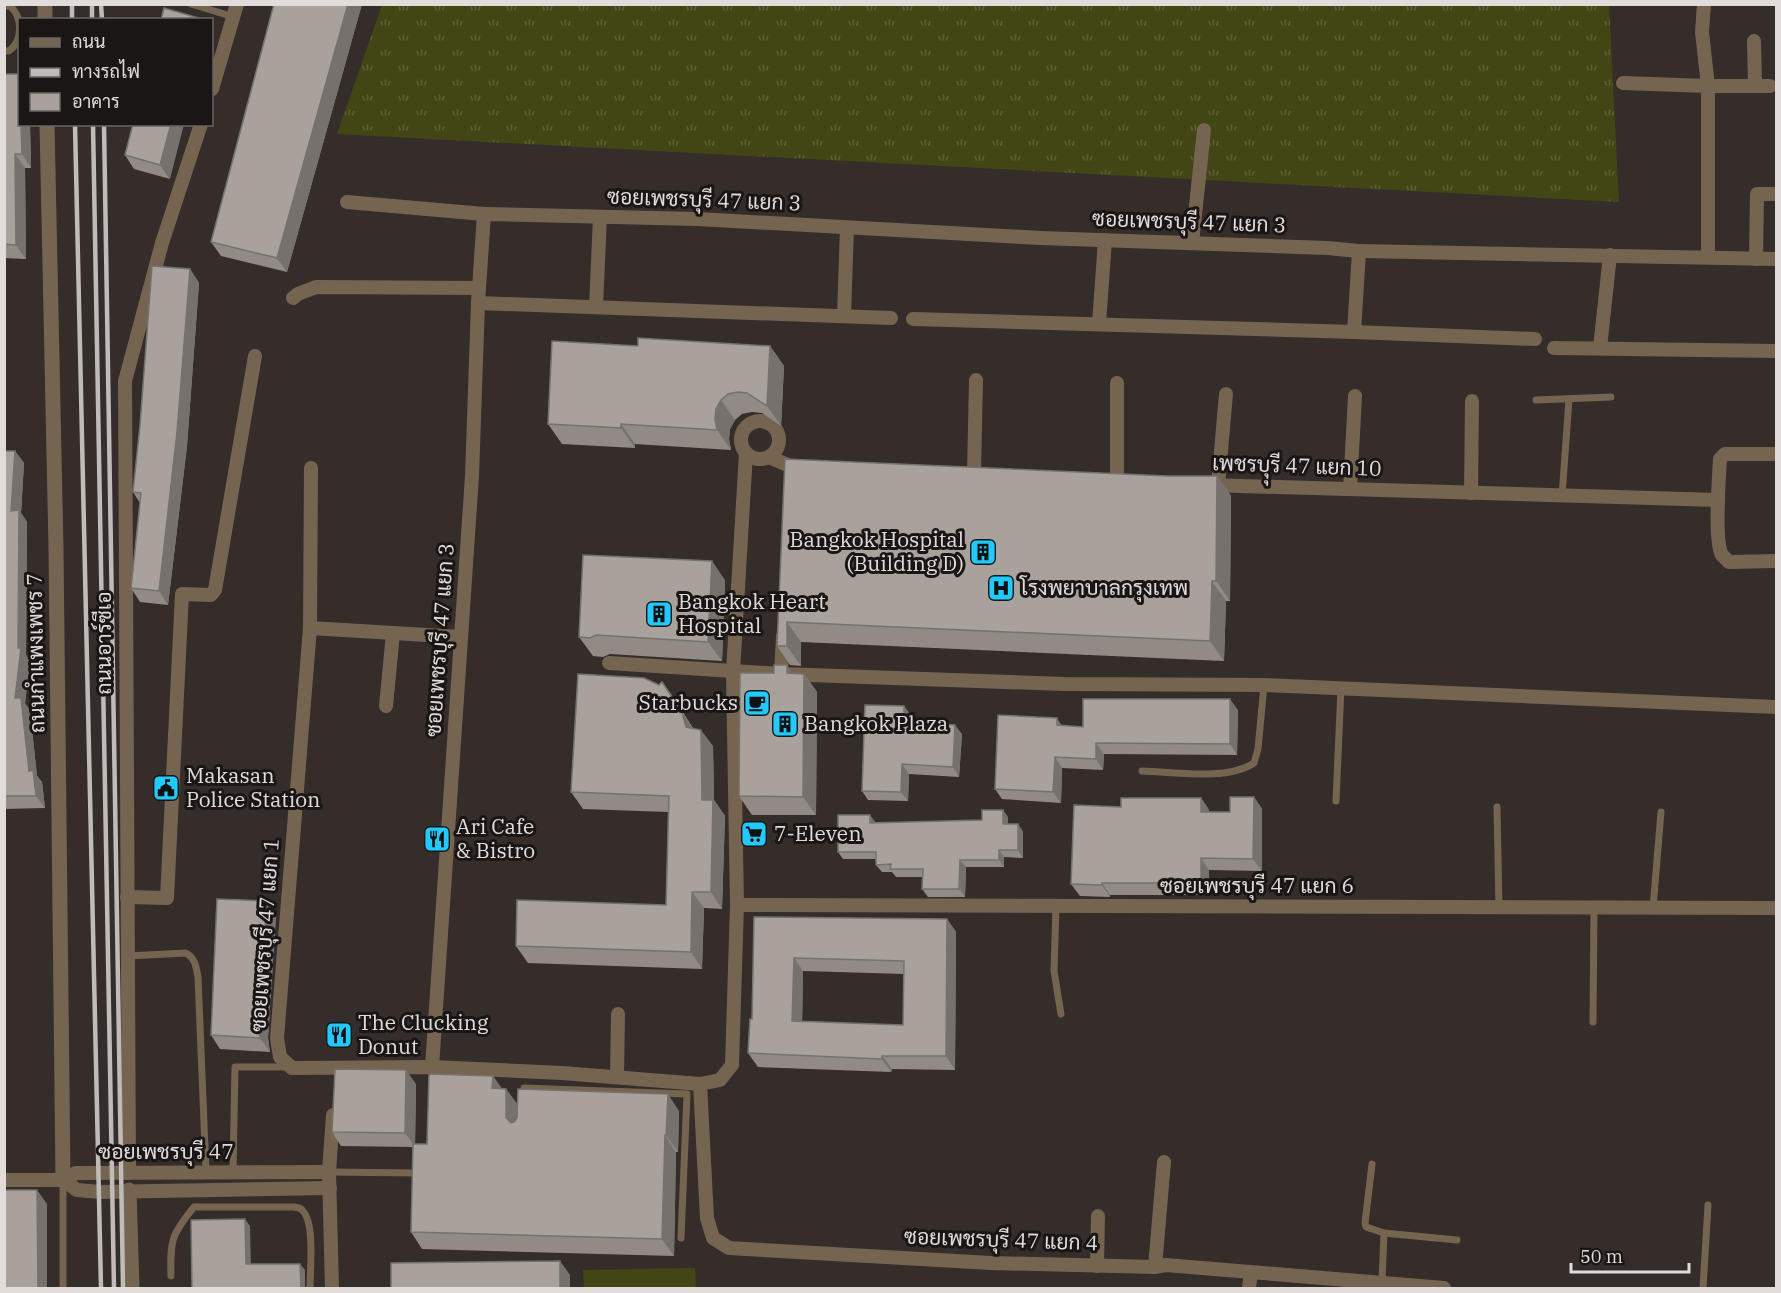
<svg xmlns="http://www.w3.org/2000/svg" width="1781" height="1293" font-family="'IBM Plex Serif',Sarabun,serif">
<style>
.grass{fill:url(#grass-tufts)}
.pitch{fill:#424615}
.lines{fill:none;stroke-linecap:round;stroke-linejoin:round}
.service{stroke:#756550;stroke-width:7}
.minor{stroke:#756550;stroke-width:14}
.tertiary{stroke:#756550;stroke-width:15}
.rail{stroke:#c0bab8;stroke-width:4.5}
.wall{fill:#918a85;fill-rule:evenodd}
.shaded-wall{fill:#76716c}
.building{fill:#a9a19b;stroke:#76716c;stroke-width:1.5;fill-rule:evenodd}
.labels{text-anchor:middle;stroke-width:6;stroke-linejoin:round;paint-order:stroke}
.street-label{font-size:21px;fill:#e1dcda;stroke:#1a1615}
.poi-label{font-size:21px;fill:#e1dcda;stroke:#1a1615;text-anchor:start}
</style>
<defs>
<pattern id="grass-tufts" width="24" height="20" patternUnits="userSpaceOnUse" patternTransform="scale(1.5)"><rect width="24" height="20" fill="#424615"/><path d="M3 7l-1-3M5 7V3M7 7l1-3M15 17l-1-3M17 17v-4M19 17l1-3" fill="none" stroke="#5d6036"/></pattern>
</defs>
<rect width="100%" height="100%" fill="#352d2a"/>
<!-- grass -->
<polygon class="grass" points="382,5 1609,5 1619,202 337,134"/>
<!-- pitch -->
<polygon class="pitch" points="695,1268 696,1288 584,1288 583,1270"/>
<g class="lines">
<!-- service -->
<g class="service">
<polyline points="191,4 234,17"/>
<path d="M4,6H10C23,17 23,41 9,51H4"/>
<polyline points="1536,400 1611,397"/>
<polyline points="1562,496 1569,399"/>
<path d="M1142,771C1174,772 1227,781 1254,763L1258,749L1264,685"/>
<polyline points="1336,801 1341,688"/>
<polyline points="1497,807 1499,907"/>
<polyline points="1056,906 1054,971 1061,1014"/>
<polyline points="1653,908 1661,812"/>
<path d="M128,956L186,953C195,958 196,966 198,977L206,1172"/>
<polyline points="1593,1022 1594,907"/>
<polyline points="524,1098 524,1088 687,1094 681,1238"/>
<polyline points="1372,1164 1365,1223 1366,1227 1384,1233 1457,1240"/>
<polyline points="329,1172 416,1173"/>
<polyline points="233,1173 235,1067 287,1067"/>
<path d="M171,1276C170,1241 171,1235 194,1207H294C298,1208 300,1207 303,1211C315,1224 310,1270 310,1288"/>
<polyline points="1382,1282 1384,1233"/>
<polyline points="63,1288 63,1180"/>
<polyline points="1703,1288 1708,1205"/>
</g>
<!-- minor -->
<g class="minor">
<polyline points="1704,4 1702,32 1708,86 1770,86"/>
<polyline points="1754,41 1755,85"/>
<polyline points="1623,83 1708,86 1708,257"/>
<polyline points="212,89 237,4"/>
<polyline points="347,202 484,214"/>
<polyline points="1192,243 1204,130"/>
<polyline points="1756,259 1757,194 1776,194"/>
<polyline points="293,298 298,294 316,287 479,288"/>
<polyline points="478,303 891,318"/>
<polyline points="596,307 600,217"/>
<polyline points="844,315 847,228"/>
<polyline points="913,319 1354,332 1535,339"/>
<polyline points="1099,324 1105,240"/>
<polyline points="1354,332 1359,251"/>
<polyline points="1554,348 1776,351"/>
<polyline points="1600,348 1610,255"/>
<circle cx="760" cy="440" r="19"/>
<path d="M1776,454H1725L1720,459C1719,478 1714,541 1722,555C1723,556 1728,561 1729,562L1776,561"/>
<polyline points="769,457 790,466 801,467"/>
<polyline points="311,468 310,628 277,1038 280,1057 292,1068 432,1067 562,1073 700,1084 720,1080 732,1065 737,905 733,672 746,453"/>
<polyline points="974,473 976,380"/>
<polyline points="1117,482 1117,383"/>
<polyline points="1207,485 1718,500"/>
<polyline points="1218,485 1226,394"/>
<polyline points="1350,489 1355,396"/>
<polyline points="1471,493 1472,401"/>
<polyline points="310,628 460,637"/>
<polyline points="609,663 781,674 1064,684 1264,685 1776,707"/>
<polyline points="781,674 783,636"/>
<polyline points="386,706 393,633"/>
<polyline points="127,897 167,898 182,594 211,595 215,590 255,356"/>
<polyline points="737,905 1776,908"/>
<polyline points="432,1067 472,476 478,303 484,214 697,219 1041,238 1327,248 1359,251 1776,259"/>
<polyline points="617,1077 618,1014"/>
<polyline points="700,1084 707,1218 713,1238 729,1248 991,1263 1155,1267 1166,1265 1444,1288"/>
<polyline points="129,1173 125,381 162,243 201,124"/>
<polyline points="4,1180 63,1180 76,1173 329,1172"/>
<polyline points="63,1180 77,1190 100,1192 330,1188"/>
<polyline points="1097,1266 1098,1216"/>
<polyline points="1155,1267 1164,1162"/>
<polyline points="332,1288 329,1172 333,1115"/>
<polyline points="1249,1288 1251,1272"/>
</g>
<!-- tertiary -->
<g class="tertiary">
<polyline points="45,4 45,20"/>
<polyline points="47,124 56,548 63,1180"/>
<polyline points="129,1190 132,1288"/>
</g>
<!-- rail -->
<g class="rail">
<polyline points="72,4 72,20"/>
<polyline points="92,4 92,20"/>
<polyline points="101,4 102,20"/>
<polyline points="75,124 101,1288"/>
<polyline points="93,124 114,1288"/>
<polyline points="104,124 123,1288"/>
</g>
</g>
<!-- wall -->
<g class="wall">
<polygon points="274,4 362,4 287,272 221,256 211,242"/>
<polygon points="4,74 20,124 30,124 31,168 25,168 26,259 4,258"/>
<polygon points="133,124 170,179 134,169 125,155"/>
<polygon points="190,269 199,283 187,446 168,605 140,602 131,588 140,503 133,492"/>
<polygon points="638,346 770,346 784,366 781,426 762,413 752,412 742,414 735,420 730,429 729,439 731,450 635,444 635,448 562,444 548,424"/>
<polygon points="4,451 15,451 24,463 21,513 27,522 26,655 30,660 25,703 30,711 37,776 42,782 45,808 4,809"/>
<polygon points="785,459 1168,476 1217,476 1231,496 1230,601 1226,601 1224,661 801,642 801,666 790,665 777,646"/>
<polygon points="725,580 722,661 610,654 603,657 593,656 579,637"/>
<polygon points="793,674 804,674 817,692 816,815 752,815 739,796"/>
<polygon points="674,698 693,728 713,746 714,800 725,816 722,909 704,908 702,969 528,963 516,946 666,905 668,812 583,809 571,792"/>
<polygon points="1238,710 1237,755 1104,754 1103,770 1062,768 1061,803 1002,799 995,789 1062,726 1083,727"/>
<polygon points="911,715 911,722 962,734 959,777 909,774 908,801 868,800 862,791"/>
<polygon points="1254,797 1262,809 1262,871 1209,870 1209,895 1110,895 1110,897 1080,896 1071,884 1121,807 1201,798 1209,810 1209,812 1230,812"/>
<polygon points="1008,817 1008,824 1018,824 1023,832 1023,858 1004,857 1004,867 966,867 965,897 928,897 922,889 923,877 896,877 892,872 882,872 876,865 876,859 843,859 838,852 876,823 982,820"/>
<polygon points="276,915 268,1038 270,1052 220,1049 211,1035"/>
<path d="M754,917L947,919L956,932L955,1070L892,1069L891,1072L758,1067L748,1053L752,1019ZM803,971L904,974L903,1025L802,1021Z"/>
<polygon points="493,1076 502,1089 506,1089 517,1104 679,1111 678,1152 676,1152 674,1256 422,1249 411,1232 413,1147 341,1146 332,1132 416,1084 415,1144 427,1144"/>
</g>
<!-- shaded-wall -->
<g class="shaded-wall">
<polygon points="348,4 362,4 287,272 277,258"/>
<polygon points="21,124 30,124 31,168 22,154"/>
<polygon points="171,124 184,124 170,179 160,165"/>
<polygon points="15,154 25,168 26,259 16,245"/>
<polygon points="190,269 199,283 187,446 168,605 159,591"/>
<polygon points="770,346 784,366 781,426 767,406"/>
<polygon points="721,400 735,420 730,429 729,439 731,450 717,430 715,419 716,409"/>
<polygon points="621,424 635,444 635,448 621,428"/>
<polygon points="15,451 24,463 21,513 27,522 26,655 30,660 25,703 30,711 37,776 42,782 45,808 36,796 29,771 15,698 18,648 11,511"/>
<polygon points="1217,476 1231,496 1230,601 1216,581"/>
<polygon points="712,561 725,580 722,661 708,642"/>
<polygon points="1212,581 1226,601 1224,661 1210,641"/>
<polygon points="787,622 801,642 801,666 787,646"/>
<polygon points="787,665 800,684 787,673"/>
<polygon points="804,674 817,692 816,815 803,797"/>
<polygon points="662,682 674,698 693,729 686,727"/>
<polygon points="1230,699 1238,710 1237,755 1230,744"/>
<polygon points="904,706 911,715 910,731 904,722"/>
<polygon points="1057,718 1064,729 1057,725"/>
<polygon points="955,725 962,734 959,777 953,767"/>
<polygon points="701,730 713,746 714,800 725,816 722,909 711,892 702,800"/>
<polygon points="1096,743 1104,754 1103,770 1096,759"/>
<polygon points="1055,757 1062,768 1061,803 1053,792"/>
<polygon points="902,764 909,774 908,801 901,792"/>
<polygon points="1254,797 1262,809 1262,871 1253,859"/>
<polygon points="1201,798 1209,810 1209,824 1201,812"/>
<polygon points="1003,810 1008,817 1008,832 1003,824"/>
<polygon points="870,815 876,823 870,823"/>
<polygon points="1018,824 1023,832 1023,858 1018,850"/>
<polygon points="999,850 1004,857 1004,867 999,860"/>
<polygon points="1201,858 1209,870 1209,895 1201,883"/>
<polygon points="960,860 966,867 965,897 959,889"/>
<polygon points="1102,883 1110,895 1110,897 1102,885"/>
<polygon points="692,892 704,908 702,969 691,952"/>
<polygon points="267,901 276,915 268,1038 270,1052 260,1038 258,1024"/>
<polygon points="947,919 956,932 955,1070 946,1056"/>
<polygon points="794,958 803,971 802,1034 792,1021"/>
<polygon points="882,1056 892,1069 891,1072 882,1059"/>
<polygon points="406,1070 416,1084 415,1147 405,1133"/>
<polygon points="493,1076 504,1092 492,1088"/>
<polygon points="506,1089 518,1105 517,1134 506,1118"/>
<polygon points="668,1094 679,1111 678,1152 666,1135"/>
<polygon points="665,1135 676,1152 674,1256 662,1239"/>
<polygon points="37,1190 47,1204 47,1288 38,1288"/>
<polygon points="245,1219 250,1226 251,1271 246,1264"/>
<polygon points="560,1261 570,1275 570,1288 560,1288"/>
<polygon points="300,1264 305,1270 305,1288 301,1288"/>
</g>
<!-- building -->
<g class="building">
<polygon points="274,4 348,4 277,258 211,242"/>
<polygon points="164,8 199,18 199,20 161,20"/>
<polygon points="4,74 20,74 20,124 21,124 22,154 15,154 16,245 4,244"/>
<polygon points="133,124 171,124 160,165 125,155"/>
<polygon points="152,266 190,269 177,432 159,591 131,588 141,493 133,492 140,425"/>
<polygon points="638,338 770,346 767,406 747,393 738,392 728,394 721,400 716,409 715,419 717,430 621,424 621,428 548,424 552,341 638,346"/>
<polygon points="4,451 15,451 11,511 19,510 18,648 21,648 15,698 21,698 29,771 33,770 36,796 4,796"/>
<polygon points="785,459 1168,476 1217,476 1216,581 1212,581 1210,641 787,622 787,646 777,646"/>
<polygon points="583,555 712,561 708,642 596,635 590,638 579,637"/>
<polygon points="774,665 787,665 787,673 804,674 803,797 739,796 740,673 774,673"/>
<polygon points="578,674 644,678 659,685 662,682 682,712 686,727 701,730 702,800 713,800 711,892 692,892 691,952 516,946 517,900 666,905 669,796 571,792"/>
<polygon points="1083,699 1230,699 1230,744 1096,743 1096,759 1055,757 1053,792 995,789 998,715 1057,718 1057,725 1083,727"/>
<polygon points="865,705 904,706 904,722 955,725 953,767 902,764 901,792 862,791"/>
<polygon points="1230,797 1254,797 1253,859 1201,858 1201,883 1102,883 1102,885 1071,884 1074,805 1121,807 1121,798 1201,798 1201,812 1230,812"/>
<polygon points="982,810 1003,810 1003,824 1018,824 1018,850 999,850 999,860 960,860 959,889 922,889 923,869 890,869 891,864 876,865 876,852 838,852 838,815 870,815 870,823 982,820"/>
<polygon points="217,899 267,901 258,1024 260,1038 211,1035"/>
<path d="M754,917L947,919L946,1056H882V1059L748,1053L750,1019H752ZM794,958L904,961L903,1025L792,1021Z"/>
<polygon points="335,1069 406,1070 405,1133 332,1132"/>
<polygon points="429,1074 493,1076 492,1088 506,1089 506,1118 511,1123 514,1122 517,1118 518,1089 668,1094 666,1135 665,1135 662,1239 411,1232 413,1144 427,1144"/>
<polygon points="4,1190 37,1190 38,1288 4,1288"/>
<polygon points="245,1219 246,1264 300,1264 301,1288 192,1288 191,1220"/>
<polygon points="560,1261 560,1288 391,1288 391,1263"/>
</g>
<!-- icons -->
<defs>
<symbol id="building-square" viewBox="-11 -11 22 22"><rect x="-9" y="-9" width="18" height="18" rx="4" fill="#21c9fd" stroke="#1a1615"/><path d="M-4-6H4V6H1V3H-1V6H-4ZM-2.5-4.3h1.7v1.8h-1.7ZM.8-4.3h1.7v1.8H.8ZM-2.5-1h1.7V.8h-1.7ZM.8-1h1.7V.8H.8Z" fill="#111"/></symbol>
<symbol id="hospital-square" viewBox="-11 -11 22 22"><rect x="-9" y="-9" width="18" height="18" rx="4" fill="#21c9fd" stroke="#1a1615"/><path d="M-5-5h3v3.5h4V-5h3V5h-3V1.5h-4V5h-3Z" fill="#111"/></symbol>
<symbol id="cafe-square" viewBox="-11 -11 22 22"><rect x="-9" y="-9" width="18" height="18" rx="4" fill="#21c9fd" stroke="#1a1615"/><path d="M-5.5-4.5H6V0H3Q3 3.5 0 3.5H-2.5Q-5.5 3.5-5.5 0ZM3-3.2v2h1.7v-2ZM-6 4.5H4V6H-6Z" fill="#111"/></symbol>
<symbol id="civic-square" viewBox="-11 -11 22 22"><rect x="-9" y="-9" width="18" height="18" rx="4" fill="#21c9fd" stroke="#1a1615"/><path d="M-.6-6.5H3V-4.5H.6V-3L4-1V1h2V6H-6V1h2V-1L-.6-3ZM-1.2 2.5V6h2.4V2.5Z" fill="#111"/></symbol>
<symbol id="supermarket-square" viewBox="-11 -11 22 22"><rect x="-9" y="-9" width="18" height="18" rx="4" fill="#21c9fd" stroke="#1a1615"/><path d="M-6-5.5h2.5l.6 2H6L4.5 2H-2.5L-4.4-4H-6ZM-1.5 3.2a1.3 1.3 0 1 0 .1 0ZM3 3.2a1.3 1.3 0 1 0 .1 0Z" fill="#111"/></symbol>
<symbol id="restaurant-square" viewBox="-11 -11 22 22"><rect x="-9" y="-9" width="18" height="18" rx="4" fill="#21c9fd" stroke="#1a1615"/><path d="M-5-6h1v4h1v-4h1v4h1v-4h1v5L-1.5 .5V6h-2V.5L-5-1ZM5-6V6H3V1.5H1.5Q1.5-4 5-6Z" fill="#111"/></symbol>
</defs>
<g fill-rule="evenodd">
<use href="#building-square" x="968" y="537" width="30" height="30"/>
<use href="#hospital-square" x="986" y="573" width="30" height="30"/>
<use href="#building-square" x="644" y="599" width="30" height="30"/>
<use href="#cafe-square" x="742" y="688" width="30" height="30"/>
<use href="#building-square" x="770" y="709" width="30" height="30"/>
<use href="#civic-square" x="151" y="773" width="30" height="30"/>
<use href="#supermarket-square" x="739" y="819" width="30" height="30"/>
<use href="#restaurant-square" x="422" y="824" width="30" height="30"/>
<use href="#restaurant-square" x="324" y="1020" width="30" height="30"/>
</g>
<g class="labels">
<!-- street labels -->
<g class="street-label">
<text transform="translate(704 200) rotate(2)" y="7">ซอยเพชรบุรี 47 แยก 3</text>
<text transform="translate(1189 222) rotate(2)" y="7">ซอยเพชรบุรี 47 แยก 3</text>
<text transform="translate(1297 466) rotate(2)" y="7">เพชรบุุรี 47 แยก 10</text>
<text transform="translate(440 640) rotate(-86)" y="7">ซอยเพชรบุรี 47 แยก 3</text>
<text transform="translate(104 643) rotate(-90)" y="7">ถนนอาร์ซีเอ</text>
<text transform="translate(36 653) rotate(-91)" y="7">ถนนกำแพงเพชร 7</text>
<text x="1257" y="893">ซอยเพชรบุรี 47 แยก 6</text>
<text transform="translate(265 935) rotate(-86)" y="7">ซอยเพชรบุรี 47 แยก 1</text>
<text x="166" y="1159">ซอยเพชรบุรี 47</text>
<text transform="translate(1001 1240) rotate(2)" y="7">ซอยเพชรบุรี 47 แยก 4</text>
</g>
<!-- poi labels -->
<g class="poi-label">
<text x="964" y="547" text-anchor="end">Bangkok Hospital<tspan x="964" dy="24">(Building D)</tspan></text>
<text x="1020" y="595">โรงพยาบาลกรุงเทพ</text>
<text x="678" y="609">Bangkok Heart<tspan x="678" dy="24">Hospital</tspan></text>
<text x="738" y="710" text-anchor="end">Starbucks</text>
<text x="804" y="731">Bangkok Plaza</text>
<text x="186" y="783">Makasan<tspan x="186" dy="24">Police Station</tspan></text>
<text x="456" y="834">Ari Cafe<tspan x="456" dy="24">&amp; Bistro</tspan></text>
<text x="774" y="841">7-Eleven</text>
<text x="358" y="1030">The Clucking<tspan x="358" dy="24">Donut</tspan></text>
</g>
</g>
<!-- border -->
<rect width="1781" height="1293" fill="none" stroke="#e1dcda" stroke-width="12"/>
<!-- legend -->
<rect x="18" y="18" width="195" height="108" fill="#1a1615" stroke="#6a6564" stroke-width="1.5"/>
<rect x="30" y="38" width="30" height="9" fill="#756550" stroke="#6a6564" stroke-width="1.5"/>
<text x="72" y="48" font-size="18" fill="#e1dcda">ถนน</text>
<rect x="30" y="68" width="30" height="9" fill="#c0bab8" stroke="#6a6564" stroke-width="1.5"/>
<text x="72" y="78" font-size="18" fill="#e1dcda">ทางรถไฟ</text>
<rect x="30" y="93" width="30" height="18" fill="#a9a19b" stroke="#6a6564" stroke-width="1.5"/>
<text x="72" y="108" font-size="18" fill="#e1dcda">อาคาร</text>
<!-- scale -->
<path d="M1571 1263v9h118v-9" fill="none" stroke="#e1dcda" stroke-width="3"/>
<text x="1580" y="1263" font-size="18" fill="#e1dcda" stroke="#1a1615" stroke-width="4.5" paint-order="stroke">50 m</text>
</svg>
